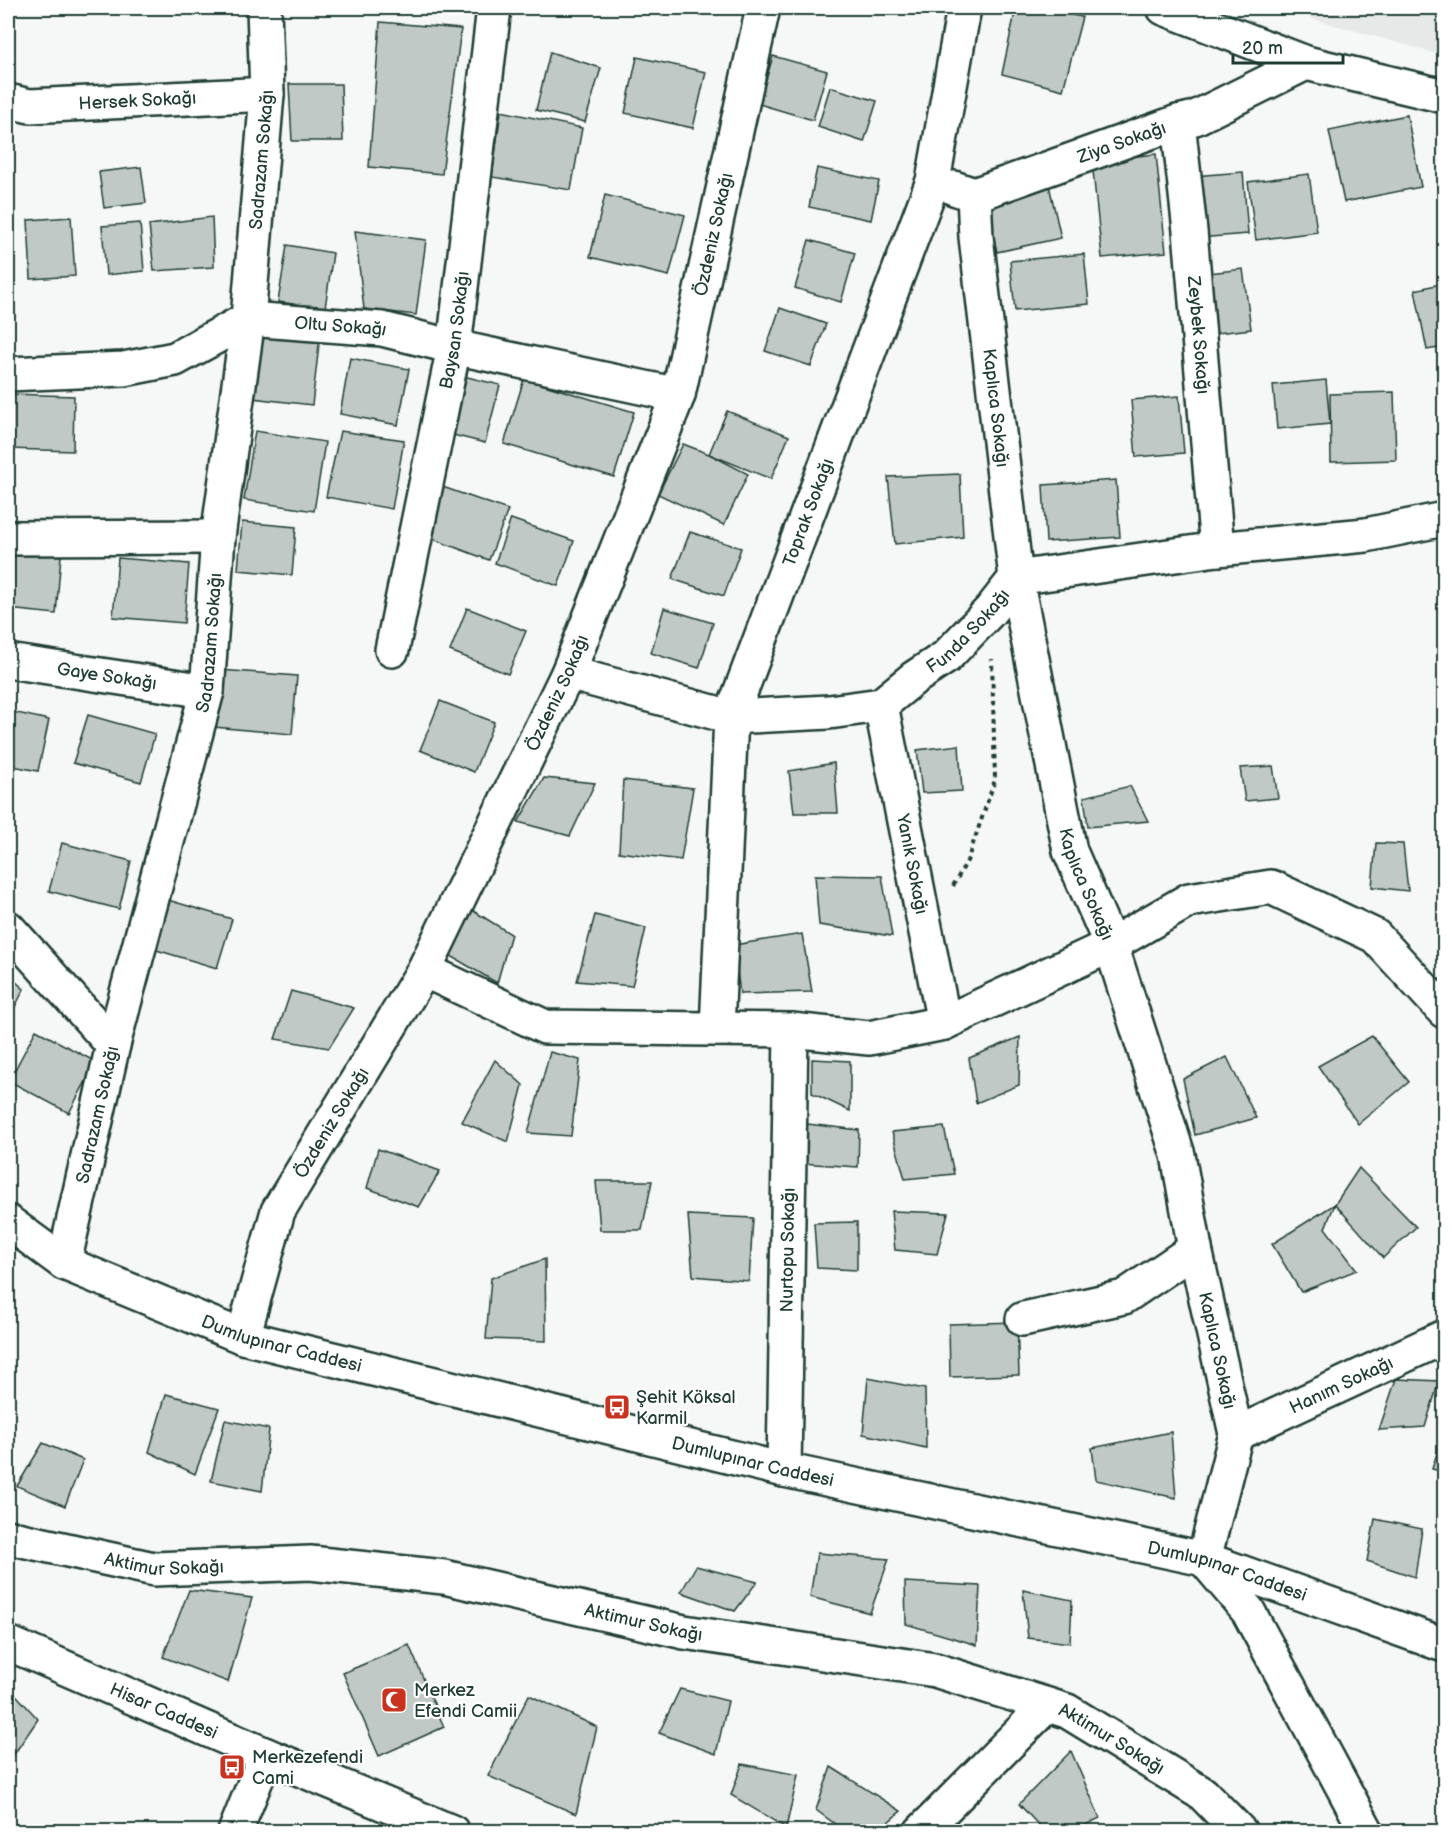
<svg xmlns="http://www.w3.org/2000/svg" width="1452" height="1839" font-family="'Balsamiq Sans',sans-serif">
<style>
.built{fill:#e6e9e8}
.building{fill:#c0c9c6;stroke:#1f3d34;stroke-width:1.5}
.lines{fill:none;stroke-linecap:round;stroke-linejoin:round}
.minor-casing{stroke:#1f3d34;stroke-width:38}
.tertiary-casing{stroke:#1f3d34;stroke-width:38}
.secondary-casing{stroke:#1f3d34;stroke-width:38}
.path{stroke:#1f3d34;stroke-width:4;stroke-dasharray:4.5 4.5;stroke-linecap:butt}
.minor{stroke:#fff;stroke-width:33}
.tertiary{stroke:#fff;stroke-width:33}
.secondary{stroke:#fff;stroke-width:33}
.labels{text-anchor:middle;stroke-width:4.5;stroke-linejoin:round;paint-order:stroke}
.street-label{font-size:18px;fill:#1f3d34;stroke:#fff}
.poi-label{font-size:18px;fill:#1f3d34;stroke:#fff;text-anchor:start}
</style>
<rect width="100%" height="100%" fill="#f6f7f7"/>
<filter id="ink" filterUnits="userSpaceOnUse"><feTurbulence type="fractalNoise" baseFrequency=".0167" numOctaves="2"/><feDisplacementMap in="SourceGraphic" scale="12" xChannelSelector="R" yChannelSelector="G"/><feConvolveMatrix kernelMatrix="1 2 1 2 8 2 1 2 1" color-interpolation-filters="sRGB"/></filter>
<g filter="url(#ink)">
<!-- built -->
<polygon class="built" points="1275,8 1444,8 1444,56"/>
<!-- building -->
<g class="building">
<polygon points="1016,8 1038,8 1082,17 1063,90 1002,74"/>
<polygon points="380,22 461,29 442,174 369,167"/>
<polygon points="550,52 601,68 585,122 536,110"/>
<polygon points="773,56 827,71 813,120 759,104"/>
<polygon points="637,57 706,72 693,128 625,113"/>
<polygon points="289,84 341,84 343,141 292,141"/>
<polygon points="830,87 877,101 864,142 818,127"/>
<polygon points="501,111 582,128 571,190 492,177"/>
<polygon points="1407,115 1421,187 1344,202 1329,131"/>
<polygon points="1156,154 1166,252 1102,258 1092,161"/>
<polygon points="141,167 146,203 104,208 99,172"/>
<polygon points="817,168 879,181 871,220 809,207"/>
<polygon points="1243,172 1248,234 1198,238 1193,176"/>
<polygon points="1309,174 1317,232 1256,240 1248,182"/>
<polygon points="1049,185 1061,238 997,252 985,199"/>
<polygon points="605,195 685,215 669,276 590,257"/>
<polygon points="71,217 75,276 31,279 28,220"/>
<polygon points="212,217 214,267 154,271 149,225"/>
<polygon points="140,223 144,271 106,275 102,226"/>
<polygon points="355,231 426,240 416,315 364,309"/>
<polygon points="809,240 855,253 841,302 795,288"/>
<polygon points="287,245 333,253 325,308 278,302"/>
<polygon points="1084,254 1089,304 1015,311 1010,261"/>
<polygon points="1243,269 1251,329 1209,334 1201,274"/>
<polygon points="1444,283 1444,347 1427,350 1415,290"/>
<polygon points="780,308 826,324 811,366 765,351"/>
<polygon points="260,329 320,336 312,405 252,398"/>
<polygon points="350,358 409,369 398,425 340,414"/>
<polygon points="459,375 500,385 485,443 445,433"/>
<polygon points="524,379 634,412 614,477 504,444"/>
<polygon points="1326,380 1330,424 1277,429 1273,385"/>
<polygon points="1394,392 1396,460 1331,462 1330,394"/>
<polygon points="9,394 74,396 73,451 8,449"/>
<polygon points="1179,396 1184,453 1136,457 1131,400"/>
<polygon points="727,411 789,436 771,479 709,454"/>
<polygon points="255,431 325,442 314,511 244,500"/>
<polygon points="340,431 404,440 392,509 326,497"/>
<polygon points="683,444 709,454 748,474 724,525 658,494"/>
<polygon points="960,474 963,537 895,544 888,477"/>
<polygon points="1116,480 1120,537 1046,542 1043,485"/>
<polygon points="440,486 508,510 489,560 422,535"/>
<polygon points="511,519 574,541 558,586 495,563"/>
<polygon points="242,522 296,527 292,575 238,570"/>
<polygon points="690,532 741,548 724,596 672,579"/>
<polygon points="8,551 61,556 56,614 8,609"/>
<polygon points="118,558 189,564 184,623 113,617"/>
<polygon points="467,608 526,631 508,674 450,651"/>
<polygon points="664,608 713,623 699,668 651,653"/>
<polygon points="220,670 297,676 292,734 214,727"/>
<polygon points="440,701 494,722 474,772 420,750"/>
<polygon points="8,711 49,720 38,771 8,765"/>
<polygon points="88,715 155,734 141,782 73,763"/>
<polygon points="959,745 962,791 922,793 917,750"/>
<polygon points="834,763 838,813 794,813 789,771"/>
<polygon points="1273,766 1278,798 1245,801 1240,768"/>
<polygon points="544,778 595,783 570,836 518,822"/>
<polygon points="623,780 693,788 681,860 619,852"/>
<polygon points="1130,786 1148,821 1088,827 1084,797"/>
<polygon points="62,843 131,861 119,909 49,891"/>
<polygon points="1376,843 1403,844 1408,891 1372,887"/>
<polygon points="815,875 882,876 892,936 819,925"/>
<polygon points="168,900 232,919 217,968 153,949"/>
<polygon points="472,910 511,934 497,983 446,953"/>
<polygon points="595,915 646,928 632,986 577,981"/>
<polygon points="802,934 812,992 740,994 734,945"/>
<polygon points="8,975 24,989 8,1021"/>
<polygon points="291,991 354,1008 329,1048 275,1039"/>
<polygon points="36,1030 96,1062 69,1113 9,1081"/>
<polygon points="1372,1036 1409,1082 1358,1124 1318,1066"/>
<polygon points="1020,1037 1019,1085 976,1103 969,1058"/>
<polygon points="550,1052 580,1060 571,1136 528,1133"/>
<polygon points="1227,1057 1256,1118 1195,1135 1183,1079"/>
<polygon points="812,1059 850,1061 850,1111 812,1093"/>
<polygon points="495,1060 523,1085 508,1142 462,1122"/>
<polygon points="807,1124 859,1130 858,1167 801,1163"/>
<polygon points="944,1127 954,1174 905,1179 892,1132"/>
<polygon points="378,1149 440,1171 419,1207 367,1188"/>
<polygon points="1359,1168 1416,1227 1383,1258 1335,1204"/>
<polygon points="596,1181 652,1181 642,1230 600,1230"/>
<polygon points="1335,1204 1325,1228 1357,1270 1301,1292 1272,1244"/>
<polygon points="891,1211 948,1213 937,1254 895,1250"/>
<polygon points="688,1215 753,1218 749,1281 693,1276"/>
<polygon points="857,1222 857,1270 817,1268 814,1223"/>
<polygon points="545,1259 546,1341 486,1339 491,1278"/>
<polygon points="1017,1322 1019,1375 950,1377 949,1324"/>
<polygon points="868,1378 925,1389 926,1448 863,1434"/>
<polygon points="1396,1379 1439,1381 1425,1427 1379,1430"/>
<polygon points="166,1394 219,1408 195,1474 149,1452"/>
<polygon points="225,1420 269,1429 262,1491 211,1481"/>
<polygon points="1444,1431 1444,1472 1432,1469"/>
<polygon points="1171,1432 1176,1498 1096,1480 1092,1448"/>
<polygon points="43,1443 83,1460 65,1506 17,1486"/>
<polygon points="1375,1519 1422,1529 1415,1577 1367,1561"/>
<polygon points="817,1553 889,1559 870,1613 810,1597"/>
<polygon points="696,1566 757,1582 735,1611 681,1592"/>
<polygon points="905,1582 980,1586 977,1645 906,1624"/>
<polygon points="189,1590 252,1598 228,1682 163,1657"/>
<polygon points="1023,1590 1072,1600 1070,1643 1028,1638"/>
<polygon points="409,1645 444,1727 379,1756 343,1673"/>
<polygon points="8,1686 38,1719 8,1763"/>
<polygon points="680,1689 728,1701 716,1754 659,1733"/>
<polygon points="529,1695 597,1727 576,1814 488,1776"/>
<polygon points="1071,1751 1100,1818 1071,1832 1045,1832 1019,1804"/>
<polygon points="742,1764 798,1775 786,1828 731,1795"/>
<polygon points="831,1767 901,1811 876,1832 846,1832 816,1810"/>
</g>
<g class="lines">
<defs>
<g id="minor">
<path id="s1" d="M8,101L30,106L267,94"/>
<path id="s2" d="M1178,122L1190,231L1217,549"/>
<path id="s3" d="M954,188L974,195L1178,122L1195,118L1306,63"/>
<path id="s4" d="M974,195L976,237L1016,578L1070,851L1111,945L1178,1155L1195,1249L1236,1434L1204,1559L1248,1611L1367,1832"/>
<path id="s5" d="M8,374L124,369L175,359L248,319L382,329L454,347L678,395"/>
<polyline points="8,538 218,537"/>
<path id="s6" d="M392,650L454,347L494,8"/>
<path id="s7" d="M8,661L207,691"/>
<path id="s8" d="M568,673L731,717L829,712L881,705L914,678L946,657L990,611L1016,578L1217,549L1366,535L1444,519"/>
<path id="s9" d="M881,705L944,1023"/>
<polyline points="8,928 113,1045"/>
<polyline points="424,970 545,1027 791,1030 869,1038 944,1023 1111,945 1189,900 1271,887 1375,936 1444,1011"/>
<path id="s10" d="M717,1029L731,717L933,181L964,8"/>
<path id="s11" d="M64,1263L113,1045L207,691L218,537L248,319L267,94L264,8"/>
<polyline points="1023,1319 1124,1297 1195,1249"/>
<path id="s12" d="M243,1337L278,1211L424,970L568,673L678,395L763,8"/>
<path id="s13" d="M1236,1434L1444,1337"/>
<path id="s14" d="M784,1470L791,1030"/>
<path id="s15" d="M8,1537L154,1569L310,1563L444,1577L684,1632L935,1670L1067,1711L1203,1794L1240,1832"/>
<path id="s16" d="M8,1643L266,1755L452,1832"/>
<polyline points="235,1832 266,1755"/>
<polyline points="921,1832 1047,1705"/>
</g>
<polyline id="tertiary" points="1164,8 1306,63 1444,96"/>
<g id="secondary">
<path id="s17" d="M8,1222L64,1263L243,1337L784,1470L1204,1559L1444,1645"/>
</g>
</defs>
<!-- minor casing -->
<use href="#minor" class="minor-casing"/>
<!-- tertiary casing -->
<use href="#tertiary" class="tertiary-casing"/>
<!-- secondary casing -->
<use href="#secondary" class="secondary-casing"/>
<!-- path -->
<polyline class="path" points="953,886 967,861 995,780 992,659"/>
<!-- minor -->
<use href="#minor" class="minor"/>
<!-- tertiary -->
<use href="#tertiary" class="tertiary"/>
<!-- secondary -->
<use href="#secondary" class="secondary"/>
</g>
</g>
<!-- icons -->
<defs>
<symbol id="bus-square" viewBox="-11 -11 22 22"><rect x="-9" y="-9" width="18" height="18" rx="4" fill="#c8321e" stroke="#fff"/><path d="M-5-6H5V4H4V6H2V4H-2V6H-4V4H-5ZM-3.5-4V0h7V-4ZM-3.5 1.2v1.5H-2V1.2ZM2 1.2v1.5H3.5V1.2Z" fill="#fff"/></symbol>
<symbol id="mosque-square" viewBox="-11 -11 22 22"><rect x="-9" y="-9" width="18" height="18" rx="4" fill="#c8321e" stroke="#fff"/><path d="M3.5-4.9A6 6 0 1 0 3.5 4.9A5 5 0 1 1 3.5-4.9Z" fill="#fff"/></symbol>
</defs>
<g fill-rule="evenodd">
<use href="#bus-square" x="602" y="1392" width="30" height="30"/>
<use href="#mosque-square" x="379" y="1685" width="30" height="30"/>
<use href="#bus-square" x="217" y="1752" width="30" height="30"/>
</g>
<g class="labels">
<!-- street labels -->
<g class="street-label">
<text dy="6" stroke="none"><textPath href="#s1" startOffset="130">Hersek Sokağı</textPath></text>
<text dy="6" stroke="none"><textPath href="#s3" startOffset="178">Ziya Sokağı</textPath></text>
<text dy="6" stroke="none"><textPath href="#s11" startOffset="1124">Sadrazam Sokağı</textPath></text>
<text dy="6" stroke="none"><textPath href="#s12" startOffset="1206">Özdeniz Sokağı</textPath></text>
<text dy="6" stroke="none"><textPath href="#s5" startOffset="344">Oltu Sokağı</textPath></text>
<text dy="6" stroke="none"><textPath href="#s6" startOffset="326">Baysan Sokağı</textPath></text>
<text dy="6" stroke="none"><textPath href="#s2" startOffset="214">Zeybek Sokağı</textPath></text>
<text dy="6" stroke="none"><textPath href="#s4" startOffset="214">Kaplıca Sokağı</textPath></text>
<text dy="6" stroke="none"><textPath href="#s10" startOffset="531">Toprak Sokağı</textPath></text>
<text dy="6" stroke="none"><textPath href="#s8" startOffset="434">Funda Sokağı</textPath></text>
<text dy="6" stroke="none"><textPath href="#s11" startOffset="638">Sadrazam Sokağı</textPath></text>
<text dy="6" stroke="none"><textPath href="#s7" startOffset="100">Gaye Sokağı</textPath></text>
<text dy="6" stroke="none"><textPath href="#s12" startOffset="720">Özdeniz Sokağı</textPath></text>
<text dy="6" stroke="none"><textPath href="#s9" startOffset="162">Yanık Sokağı</textPath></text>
<text dy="6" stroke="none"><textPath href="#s4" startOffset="700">Kaplıca Sokağı</textPath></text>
<text dy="6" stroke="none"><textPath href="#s11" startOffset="152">Sadrazam Sokağı</textPath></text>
<text dy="6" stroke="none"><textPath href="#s12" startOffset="234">Özdeniz Sokağı</textPath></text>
<text dy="6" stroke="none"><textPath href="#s14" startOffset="220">Nurtopu Sokağı</textPath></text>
<text dy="6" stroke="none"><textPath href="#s17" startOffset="302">Dumlupınar Caddesi</textPath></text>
<text dy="6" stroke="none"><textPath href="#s4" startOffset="1186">Kaplıca Sokağı</textPath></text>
<text dy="6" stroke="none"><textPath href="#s13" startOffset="116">Hanım Sokağı</textPath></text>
<text dy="6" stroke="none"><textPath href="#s17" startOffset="788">Dumlupınar Caddesi</textPath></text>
<text dy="6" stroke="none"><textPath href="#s15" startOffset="159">Aktimur Sokağı</textPath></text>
<text dy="6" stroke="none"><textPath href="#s17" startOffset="1275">Dumlupınar Caddesi</textPath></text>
<text dy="6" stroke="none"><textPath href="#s15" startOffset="645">Aktimur Sokağı</textPath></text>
<text dy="6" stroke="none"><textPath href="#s16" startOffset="170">Hisar Caddesi</textPath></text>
<text dy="6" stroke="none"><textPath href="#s15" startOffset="1131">Aktimur Sokağı</textPath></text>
</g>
<!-- poi labels -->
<g class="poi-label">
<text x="636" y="1403">Şehit Köksal<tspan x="636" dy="21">Karmil</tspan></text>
<text x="414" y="1696">Merkez<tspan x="414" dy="21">Efendi Camii</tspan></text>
<text x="252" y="1763">Merkezefendi<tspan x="252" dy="21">Cami</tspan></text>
</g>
</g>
<!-- margin -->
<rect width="1452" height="1839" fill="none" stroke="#fff" stroke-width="30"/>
<rect x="15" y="15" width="1422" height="1809" fill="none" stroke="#1f3d34" stroke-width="2" filter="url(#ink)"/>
<!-- scale -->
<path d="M1233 54v9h110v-9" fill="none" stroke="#1f3d34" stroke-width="3"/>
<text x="1242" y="54" font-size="18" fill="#1f3d34" stroke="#ffffff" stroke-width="4.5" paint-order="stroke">20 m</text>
</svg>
